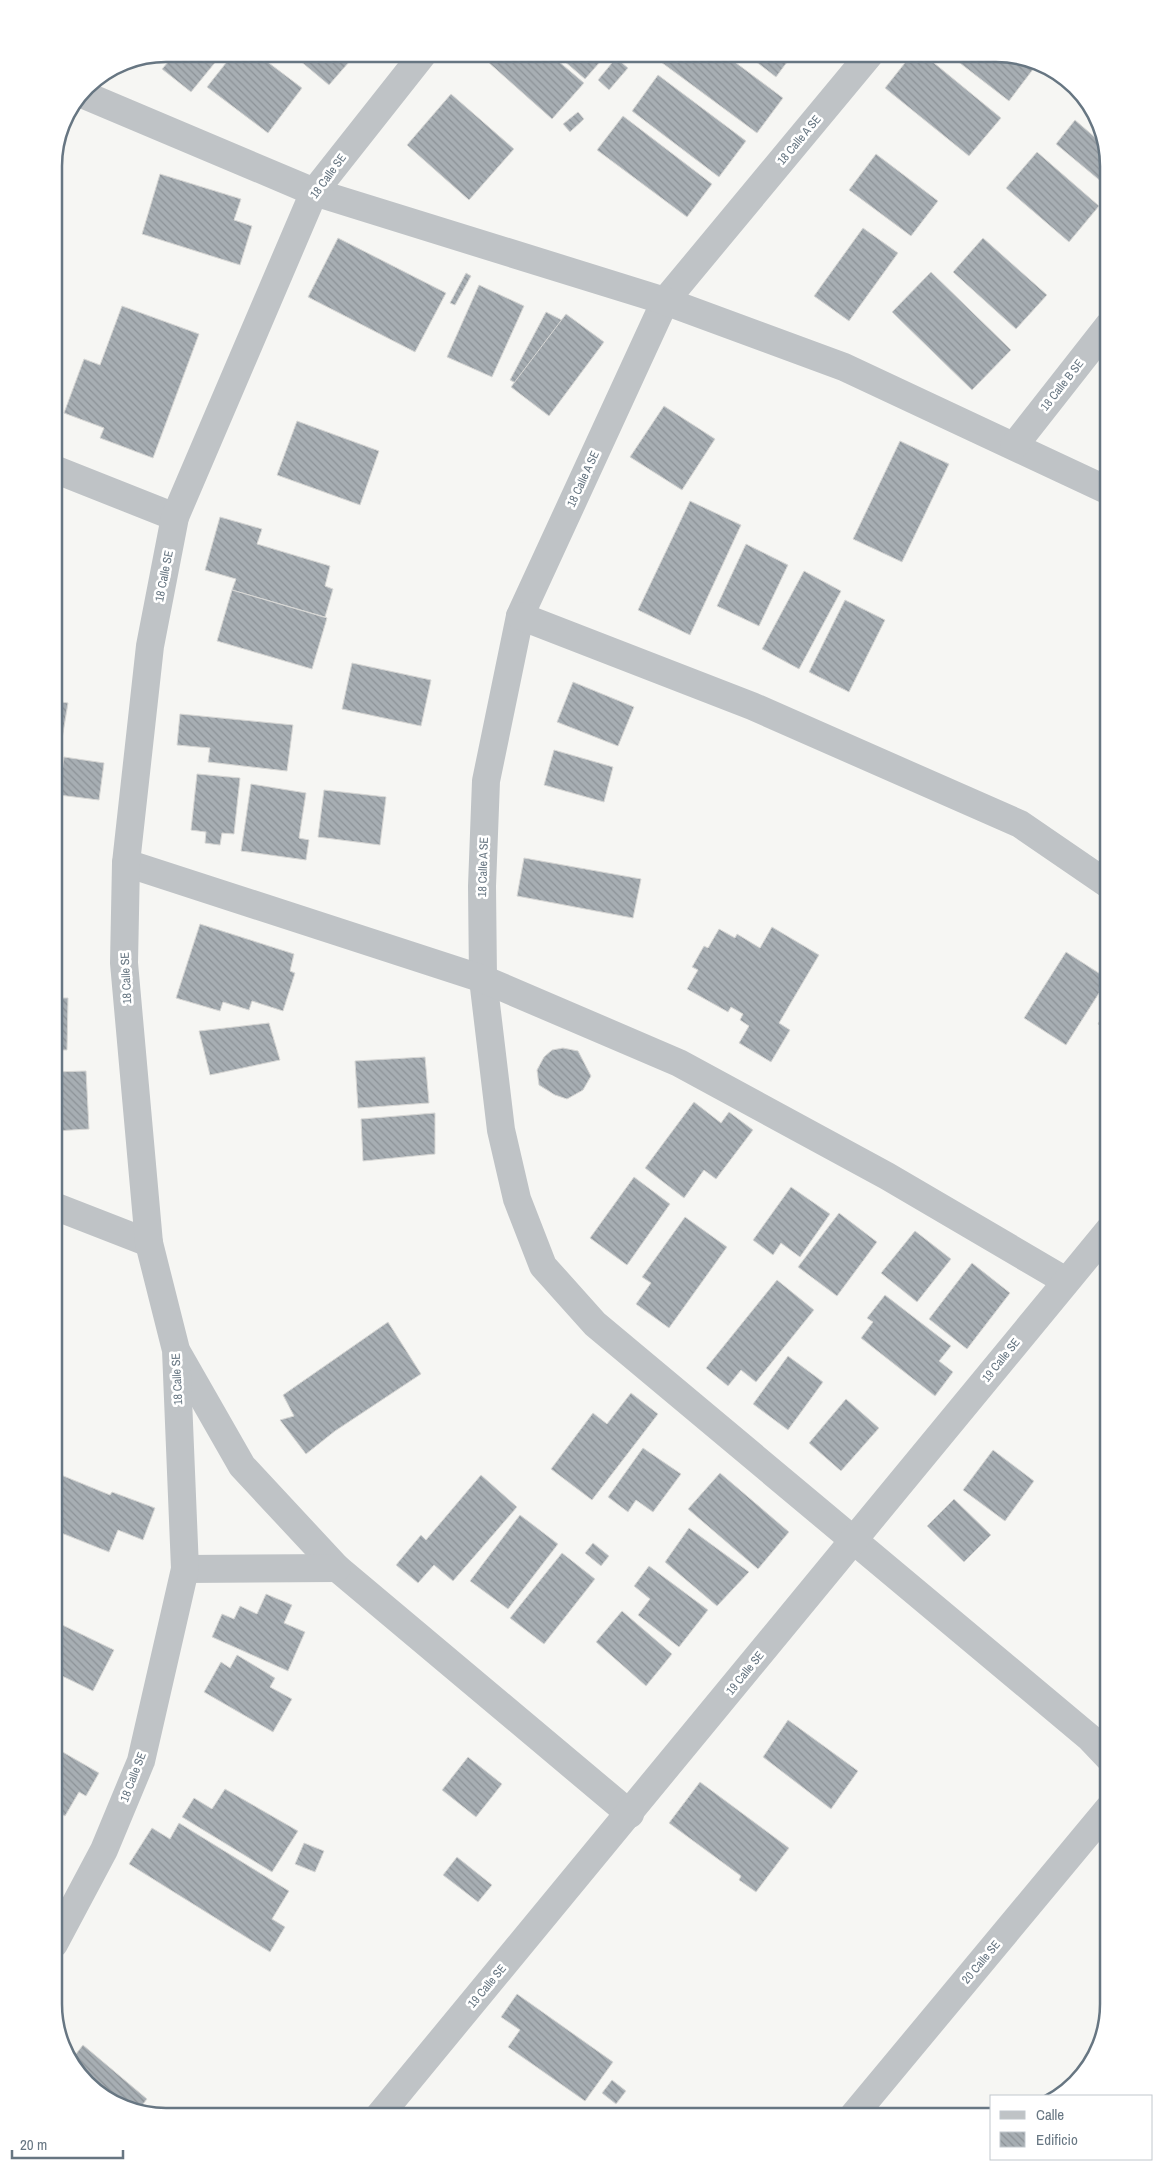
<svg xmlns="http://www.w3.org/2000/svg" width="1163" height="2170" font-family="'Archivo Narrow',sans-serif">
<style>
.building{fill:url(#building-back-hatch);stroke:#d7d7d5}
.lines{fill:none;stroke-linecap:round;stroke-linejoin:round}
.minor{stroke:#bfc3c6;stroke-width:28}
.labels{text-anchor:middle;stroke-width:5;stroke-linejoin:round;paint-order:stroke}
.street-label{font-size:12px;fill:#677682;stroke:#fff}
.rim{fill:none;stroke:#677682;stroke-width:2.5}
</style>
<defs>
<pattern id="building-back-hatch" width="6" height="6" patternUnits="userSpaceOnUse" patternTransform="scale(1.25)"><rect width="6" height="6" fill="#a7aeb3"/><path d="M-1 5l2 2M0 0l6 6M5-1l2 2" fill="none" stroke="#8c9297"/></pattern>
</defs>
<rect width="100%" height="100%" fill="#f6f6f3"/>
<!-- building -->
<g class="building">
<polygon points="175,54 222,54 191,92 162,69"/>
<polygon points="233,54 257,54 302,88 268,133 207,87"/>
<polygon points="292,54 356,54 329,85"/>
<polygon points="479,54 550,54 584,83 552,119"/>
<polygon points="556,54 607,54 585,79"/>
<polygon points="667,54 724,54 783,98 757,133 661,62"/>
<polygon points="746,54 793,54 776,77"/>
<polygon points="912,54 923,54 1001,118 969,156 885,88"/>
<polygon points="960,54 1004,54 1024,61 1034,68 1009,101 956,60"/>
<polygon points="616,58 628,68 609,90 598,80"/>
<polygon points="658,75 746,141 719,177 632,111"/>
<polygon points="451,94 514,149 469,200 407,145"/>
<polygon points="578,112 584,119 570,132 563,124"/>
<polygon points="623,116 712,184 687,217 597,150"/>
<polygon points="1075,120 1105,146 1109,166 1109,188 1056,144"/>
<polygon points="1037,152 1099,206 1069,242 1006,188"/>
<polygon points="876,154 938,201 911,236 849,190"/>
<polygon points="160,174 241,199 234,220 252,226 240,265 142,234"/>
<polygon points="863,228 898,253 849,321 814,296"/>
<polygon points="338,238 446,293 415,352 308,297"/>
<polygon points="983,238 1047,295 1016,329 953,272"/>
<polygon points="931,272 1011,350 972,390 892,312"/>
<polygon points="466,273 471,276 455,305 450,303"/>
<polygon points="479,285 524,306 492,377 447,357"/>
<polygon points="122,306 199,334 153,458 100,438 104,428 64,413 84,359 100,365"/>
<polygon points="546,312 591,335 554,404 510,380"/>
<polygon points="566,314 604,342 549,416 511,387"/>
<polygon points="664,406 715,439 682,490 630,457"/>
<polygon points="297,421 379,451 360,505 277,475"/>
<polygon points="900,441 949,464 902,562 853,539"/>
<polygon points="690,501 741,525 690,635 638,610"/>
<polygon points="220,517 262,529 257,544 330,566 325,586 333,589 325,617 232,590 236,579 205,570"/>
<polygon points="746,544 788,565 759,626 717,606"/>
<polygon points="804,571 841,591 799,669 762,649"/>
<polygon points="232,590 327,618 312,669 217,641"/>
<polygon points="845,600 885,620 849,692 809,672"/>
<polygon points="352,663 431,680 421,726 342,709"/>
<polygon points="573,682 634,707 618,746 557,722"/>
<polygon points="54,701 68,703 60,751 54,749"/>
<polygon points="180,714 293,725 287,771 208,762 210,748 177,745"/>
<polygon points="554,750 613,767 604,802 544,785"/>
<polygon points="64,757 104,763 99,800 59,795"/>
<polygon points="197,774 240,778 234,834 222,833 220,845 205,843 206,832 191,830"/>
<polygon points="251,784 306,793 299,838 309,840 306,860 241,851"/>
<polygon points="324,790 386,797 380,845 318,837"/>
<polygon points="524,858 641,879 633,918 517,896"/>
<polygon points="200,924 294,954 290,971 295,973 283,1011 252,1001 249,1010 223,1002 220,1011 176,998"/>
<polygon points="772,927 819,955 779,1023 790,1030 771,1062 739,1043 749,1026 740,1020 743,1014 731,1007 728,1012 687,989 698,970 692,967 704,946 708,948 719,929 735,938 737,934 760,948"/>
<polygon points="1066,952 1108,979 1066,1045 1024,1018"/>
<polygon points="54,998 68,998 67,1050 54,1050"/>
<polygon points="1109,1005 1109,1031 1098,1024"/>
<polygon points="269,1023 280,1060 210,1075 199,1031"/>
<polygon points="563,1048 578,1051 591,1076 583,1090 567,1099 555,1095 539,1085 537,1070 544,1057 552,1050"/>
<polygon points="425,1057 429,1103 358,1108 355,1061"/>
<polygon points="86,1071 89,1129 54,1131 54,1072"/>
<polygon points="694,1102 721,1123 729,1112 753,1130 716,1179 704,1170 684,1198 645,1168"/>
<polygon points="435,1113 435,1154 363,1161 361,1119"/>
<polygon points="634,1177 670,1204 627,1265 590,1238"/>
<polygon points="791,1187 830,1214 800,1257 781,1243 773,1255 753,1240"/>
<polygon points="839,1213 877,1242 837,1296 798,1267"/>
<polygon points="685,1217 727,1247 669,1328 636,1304 651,1283 642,1277"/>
<polygon points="915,1231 951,1259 917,1302 881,1273"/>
<polygon points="972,1263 1010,1293 967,1349 929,1319"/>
<polygon points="777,1280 814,1310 756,1382 741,1370 728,1386 706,1368"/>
<polygon points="885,1295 951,1346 939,1361 953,1372 935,1396 861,1338 873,1322 867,1318"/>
<polygon points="388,1322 421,1374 335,1431 306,1454 280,1420 294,1416 283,1395"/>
<polygon points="788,1356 823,1382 788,1430 753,1404"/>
<polygon points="631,1393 658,1414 592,1500 551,1469 593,1413 607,1424"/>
<polygon points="846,1399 879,1428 841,1471 809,1443"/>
<polygon points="643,1448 681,1474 653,1512 636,1500 628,1512 608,1497"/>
<polygon points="993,1450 1034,1481 1005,1521 963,1490"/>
<polygon points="720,1473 789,1532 758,1569 688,1509"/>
<polygon points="61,1475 110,1495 112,1492 155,1508 143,1540 118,1530 109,1552 54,1530 54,1491"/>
<polygon points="481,1475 517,1507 453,1581 434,1565 418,1583 396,1565 421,1535 426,1540"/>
<polygon points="954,1499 991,1535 964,1562 927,1526"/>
<polygon points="520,1515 558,1544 508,1609 470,1581"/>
<polygon points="689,1528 749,1572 717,1606 665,1562"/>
<polygon points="593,1543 609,1556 601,1566 585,1553"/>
<polygon points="562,1553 595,1579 544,1644 510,1618"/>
<polygon points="649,1566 708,1610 679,1647 638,1615 650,1599 634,1586"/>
<polygon points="266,1594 292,1605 284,1623 305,1632 288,1671 212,1637 222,1614 234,1619 240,1606 257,1614"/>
<polygon points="622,1611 672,1654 646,1686 596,1642"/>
<polygon points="54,1621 114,1650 93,1691 54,1672"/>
<polygon points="237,1655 275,1678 270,1687 292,1699 273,1732 204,1692 221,1662 230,1668"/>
<polygon points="788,1720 858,1771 831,1809 763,1757"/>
<polygon points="54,1747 99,1773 86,1796 79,1792 65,1816 54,1810"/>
<polygon points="468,1757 502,1784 476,1817 442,1790"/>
<polygon points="700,1782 789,1848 756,1892 739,1880 741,1876 669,1823"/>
<polygon points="225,1789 298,1831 272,1872 182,1817 194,1798 212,1809"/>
<polygon points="179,1823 289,1891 272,1919 285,1927 270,1952 129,1864 152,1828 170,1839"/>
<polygon points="304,1843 324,1851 315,1872 295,1864"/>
<polygon points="54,1854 62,1860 54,1871"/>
<polygon points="457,1857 492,1885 478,1902 443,1875"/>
<polygon points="517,1994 613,2062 585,2101 508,2047 520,2030 501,2017"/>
<polygon points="83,2045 147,2099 139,2109 104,2097 72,2059"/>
<polygon points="612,2080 626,2091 616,2104 602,2093"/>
</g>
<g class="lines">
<!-- minor -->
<g class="minor">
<polyline points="870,54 665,301 520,616 486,781 482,886 483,979 501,1130 517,1199 543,1266 595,1324 1090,1738 1109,1758"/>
<polyline points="82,94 314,192 665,301 844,367 1109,491"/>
<polyline points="1014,446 1109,325"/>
<polyline points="54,469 175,517"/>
<polyline points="520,616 752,706 1020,824 1109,885"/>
<polyline points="126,863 483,979 679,1063 887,1176 1066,1281"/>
<polyline points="54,1206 149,1243"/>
<polyline points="178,1354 242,1466 337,1568 630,1814"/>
<polyline points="185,1569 337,1568"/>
<polyline points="54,1944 104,1850 141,1761 185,1569 176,1350 149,1243 124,963 126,863 150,646 175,517 314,192 423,54"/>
<polyline points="379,2116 1109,1230"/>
<polyline points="853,2116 1109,1808"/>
</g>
</g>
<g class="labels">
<!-- street labels -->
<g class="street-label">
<text transform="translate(799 140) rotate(-50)" y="4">18 Calle A SE</text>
<text transform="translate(328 176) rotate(-54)" y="4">18 Calle SE</text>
<text transform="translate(1062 385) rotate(-52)" y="4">18 Calle B SE</text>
<text transform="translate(583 479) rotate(-65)" y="4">18 Calle A SE</text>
<text transform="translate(164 576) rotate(-79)" y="4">18 Calle SE</text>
<text transform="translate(483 867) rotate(-88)" y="4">18 Calle A SE</text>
<text transform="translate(126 978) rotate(-93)" y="4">18 Calle SE</text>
<text transform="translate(1001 1360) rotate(-51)" y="4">19 Calle SE</text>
<text transform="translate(177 1379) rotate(-93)" y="4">18 Calle SE</text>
<text transform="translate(745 1673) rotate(-51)" y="4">19 Calle SE</text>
<text transform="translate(133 1777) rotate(-69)" y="4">18 Calle SE</text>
<text transform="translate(981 1962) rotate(-50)" y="4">20 Calle SE</text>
<text transform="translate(487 1986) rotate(-50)" y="4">19 Calle SE</text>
</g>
</g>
<!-- crop -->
<path d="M0 0H1163V2170H0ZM166 62H996A104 104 0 0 1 1100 166V2004A104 104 0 0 1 996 2108H166A104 104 0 0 1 62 2004V166A104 104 0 0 1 166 62Z" fill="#fff" fill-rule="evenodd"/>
<path class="rim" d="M166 62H996A104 104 0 0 1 1100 166V2004A104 104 0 0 1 996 2108H166A104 104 0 0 1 62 2004V166A104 104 0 0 1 166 62Z"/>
<!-- legend -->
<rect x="990" y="2095" width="162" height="65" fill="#ffffff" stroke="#c2c8cd"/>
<rect x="1000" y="2111" width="25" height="8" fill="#bfc3c6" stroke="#c2c8cd"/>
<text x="1036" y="2120" font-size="15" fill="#677682">Calle</text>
<rect x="1000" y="2132" width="25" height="15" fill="url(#building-back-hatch)" stroke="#c2c8cd"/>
<text x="1036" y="2145" font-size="15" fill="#677682">Edificio</text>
<!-- scale -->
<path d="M12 2150v8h111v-8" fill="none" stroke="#677682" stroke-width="2.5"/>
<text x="20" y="2150" font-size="15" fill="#677682" stroke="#ffffff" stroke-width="4" paint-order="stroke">20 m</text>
</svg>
